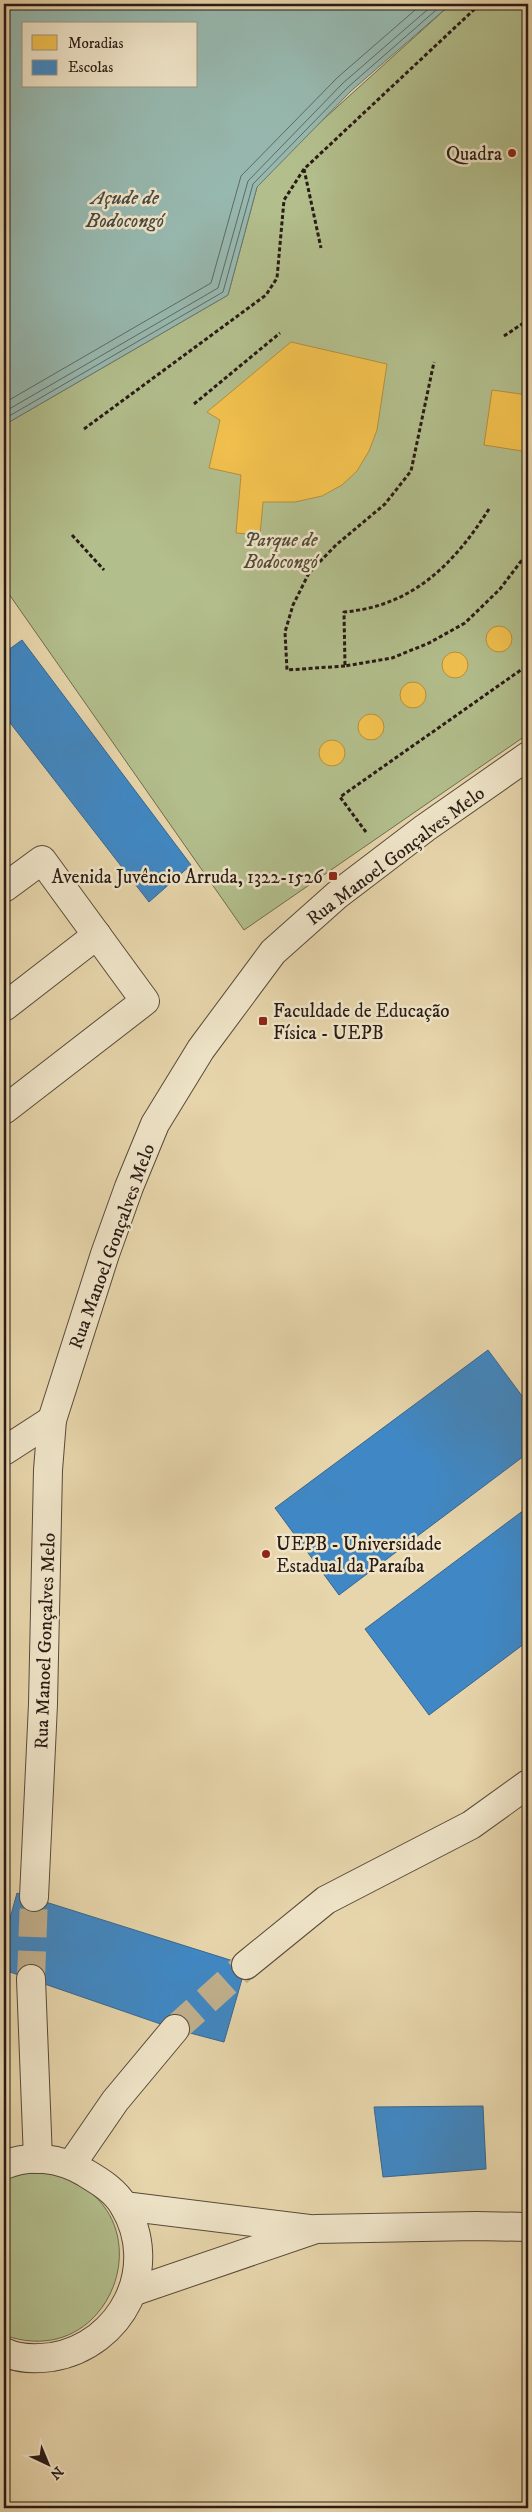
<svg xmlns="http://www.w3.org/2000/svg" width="532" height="2512" font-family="'IM FELL DW Pica',serif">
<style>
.green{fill:#b2be8c;stroke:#6e6c50}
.water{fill:#97b8af;stroke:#6b7971;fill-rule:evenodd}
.homes{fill:#f2c14e;stroke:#b68f3d}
.schools{fill:#3f88c5;stroke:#386790}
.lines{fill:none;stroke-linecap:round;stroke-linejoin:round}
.shore{stroke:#606a62;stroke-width:1}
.minor-tunnel{stroke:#c1b08d;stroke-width:28;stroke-dasharray:28 14;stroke-linecap:butt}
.tertiary-tunnel{stroke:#c1b08d;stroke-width:28;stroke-dasharray:28 14;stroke-linecap:butt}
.minor-casing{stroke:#584a3a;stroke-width:30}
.tertiary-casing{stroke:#584a3a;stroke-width:30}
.path{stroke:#291b15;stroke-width:3;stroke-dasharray:4 2.5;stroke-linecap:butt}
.minor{stroke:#efe4c8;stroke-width:28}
.tertiary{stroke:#efe4c8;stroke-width:28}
.poi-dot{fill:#8f2418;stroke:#efe4c8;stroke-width:2}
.labels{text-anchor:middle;stroke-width:5;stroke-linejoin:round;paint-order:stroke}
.poi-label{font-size:19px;fill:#291b15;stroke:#efe4c8;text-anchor:end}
.park-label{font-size:19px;font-style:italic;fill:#524c39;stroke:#efe4c8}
.street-label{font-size:19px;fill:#291b15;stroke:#efe4c8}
.water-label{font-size:20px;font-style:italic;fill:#4a4a43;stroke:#efe4c8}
</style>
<rect width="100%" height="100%" fill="#e7d5ab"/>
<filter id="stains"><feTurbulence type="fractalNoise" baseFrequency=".004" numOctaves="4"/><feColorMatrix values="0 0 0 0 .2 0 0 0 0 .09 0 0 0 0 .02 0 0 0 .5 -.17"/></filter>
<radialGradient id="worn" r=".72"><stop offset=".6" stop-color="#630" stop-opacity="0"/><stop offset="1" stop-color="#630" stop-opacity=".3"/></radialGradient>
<!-- green -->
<g class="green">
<polygon points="451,4 528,4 528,734 244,930 4,587 4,425 228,295 257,187 305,136"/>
<path d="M27,2173C36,2173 48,2172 57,2175C171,2210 114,2375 4,2335V2179Z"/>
</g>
<!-- water -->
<path class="water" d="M4,4H451L351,91L257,187L228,295L4,425ZM24,24H196V86H24Z"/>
<!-- homes -->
<g class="homes">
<polygon points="291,342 387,364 377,430 369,451 357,471 342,485 322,496 295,502 263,502 260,535 236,533 241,475 209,468 220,420 207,412"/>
<polygon points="492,390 528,395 528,452 484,445"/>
<polygon points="528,600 528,618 525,607"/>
<circle cx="499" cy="639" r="13"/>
<circle cx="455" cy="665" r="13"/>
<circle cx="413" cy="695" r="13"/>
<circle cx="371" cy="727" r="13"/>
<circle cx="332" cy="753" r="13"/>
</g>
<!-- schools -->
<g class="schools">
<polygon points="22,640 191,865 149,902 4,715 4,653"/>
<polygon points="488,1350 528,1404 528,1453 339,1595 275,1508"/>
<polygon points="528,1507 528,1641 429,1715 365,1629"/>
<polygon points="17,1893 246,1965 224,2042 175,2029 4,1970 4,1940"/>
<polygon points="483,2106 486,2169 383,2177 374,2107"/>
</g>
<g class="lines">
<!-- shore -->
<g class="shore">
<polyline points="4,403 211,283 241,176 338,77 422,4"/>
<polyline points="4,412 218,288 248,181 343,83 434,4"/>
<polyline points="4,419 223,292 253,184 348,87 443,4"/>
</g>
<!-- minor-tunnel -->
<polyline class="minor-tunnel" points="175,2029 246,1965"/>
<!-- tertiary-tunnel -->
<polyline class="tertiary-tunnel" points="31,1979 34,1897"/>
<defs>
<g id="minor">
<polyline points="4,888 42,860 145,1001 4,1110"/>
<polyline points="4,1007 97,935"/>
<polyline points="4,1451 52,1420"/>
<polyline points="246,1965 326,1900 471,1825 528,1784"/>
<polyline points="71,2165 115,2101 175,2029"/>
<polyline points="124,2206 309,2229"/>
<polyline points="132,2292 316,2229 476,2226 528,2227"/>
</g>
<g id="tertiary">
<polyline points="34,1897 43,1704 48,1470 52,1420 105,1254 129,1187 155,1124 201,1049 273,952 337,895 425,828 528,756"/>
<polyline points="31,1979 38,2159"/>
<path d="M4,2165C30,2154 60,2158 84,2172C99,2181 115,2190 124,2206C161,2268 122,2345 52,2357C37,2359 18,2359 4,2352"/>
</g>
</defs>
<!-- minor casing -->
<use href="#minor" class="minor-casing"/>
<!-- tertiary casing -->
<use href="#tertiary" class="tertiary-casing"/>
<!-- path -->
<g class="path">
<polyline points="304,169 321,248"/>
<polyline points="504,336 528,320"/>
<polyline points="194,404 280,333"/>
<polyline points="84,429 266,295 277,278 284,200 304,169 480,4"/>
<path d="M489,509C454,564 413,606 344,612L345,666L392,658L429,643L465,623L500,589L528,552"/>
<polyline points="72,535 104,570"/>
<polyline points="345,666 287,670 285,632 293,605 309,573 336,545 385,504 411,471 434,362"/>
<polyline points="366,832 340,797 528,665"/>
</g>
<!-- minor -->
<use href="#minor" class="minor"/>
<!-- tertiary -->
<use href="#tertiary" class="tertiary"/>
</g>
<!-- markers -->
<g class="poi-dot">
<circle cx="512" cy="153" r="5"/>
<rect x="328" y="871" width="10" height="10" rx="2.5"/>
<rect x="258" y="1016" width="10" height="10" rx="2.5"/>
<circle cx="266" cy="1554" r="5"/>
</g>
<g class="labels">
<!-- poi labels -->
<g class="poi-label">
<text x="502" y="160">Quadra</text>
<text x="323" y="883">Avenida Juvêncio Arruda, 1322-1526</text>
<text x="273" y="1017" text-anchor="start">Faculdade de Educação<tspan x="273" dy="22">Física - UEPB</tspan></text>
<text x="276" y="1550" text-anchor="start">UEPB - Universidade<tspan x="276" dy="22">Estadual da Paraíba</tspan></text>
</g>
<!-- park labels -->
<g class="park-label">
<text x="281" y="546">Parque de<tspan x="281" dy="22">Bodocongó</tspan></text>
</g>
<!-- street labels -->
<g class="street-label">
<text transform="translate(395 855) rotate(-37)" y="7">Rua Manoel Gonçalves Melo</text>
<text transform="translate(111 1246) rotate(-70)" y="7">Rua Manoel Gonçalves Melo</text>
<text transform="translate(44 1641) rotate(-88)" y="7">Rua Manoel Gonçalves Melo</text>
</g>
<!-- water labels -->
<g class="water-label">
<text x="125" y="204">Açude de<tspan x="125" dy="23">Bodocongó</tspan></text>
</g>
</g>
<!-- margin -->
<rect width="532" height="2512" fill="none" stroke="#e7d5ab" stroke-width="20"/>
<rect x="5" y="5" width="522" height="2502" fill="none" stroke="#291b15" stroke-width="2.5"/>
<rect x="10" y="10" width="512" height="2492" fill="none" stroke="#291b15"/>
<!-- legend -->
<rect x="22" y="22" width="175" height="65" fill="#efe4c8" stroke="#a09480"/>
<rect x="32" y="35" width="25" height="15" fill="#f2c14e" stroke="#a09480"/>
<text x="68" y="48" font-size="15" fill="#291b15">Moradias</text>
<rect x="32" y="60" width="25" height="15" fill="#3f88c5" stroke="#a09480"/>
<text x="68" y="72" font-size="15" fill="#291b15">Escolas</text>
<!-- north arrow -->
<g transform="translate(48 2464) rotate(136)" stroke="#efe4c8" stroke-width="4" paint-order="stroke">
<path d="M0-4L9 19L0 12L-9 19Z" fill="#291b15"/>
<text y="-8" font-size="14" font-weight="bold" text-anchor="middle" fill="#291b15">N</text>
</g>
<rect width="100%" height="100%" filter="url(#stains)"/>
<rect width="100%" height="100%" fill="url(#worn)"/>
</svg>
